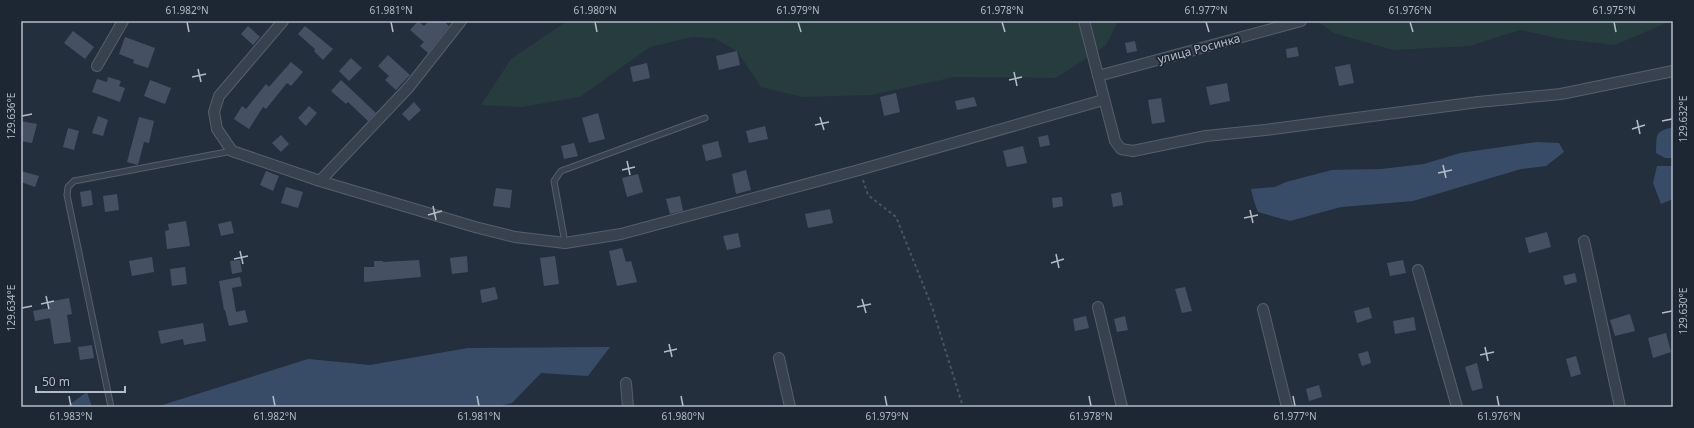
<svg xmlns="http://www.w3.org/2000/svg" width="1694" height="428" font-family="'Noto Sans',sans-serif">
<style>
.green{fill:#263c3f}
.water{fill:#394c67}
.building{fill:#455162}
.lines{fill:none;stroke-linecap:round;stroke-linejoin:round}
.lane-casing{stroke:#565f6c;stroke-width:7}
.street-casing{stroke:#565f6c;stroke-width:12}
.path{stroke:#44595c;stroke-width:2;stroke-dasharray:3 3;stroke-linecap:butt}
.lane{stroke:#38414e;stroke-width:5}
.street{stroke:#38414e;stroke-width:10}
.ticks{fill:none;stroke:#b4bcc9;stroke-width:1.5}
.labels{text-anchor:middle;stroke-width:3.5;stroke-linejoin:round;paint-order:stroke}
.street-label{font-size:12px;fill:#b4bcc9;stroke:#1d2633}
.neatline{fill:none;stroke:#b4bcc9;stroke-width:1.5}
.ticks-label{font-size:10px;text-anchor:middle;fill:#b4bcc9}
</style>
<rect width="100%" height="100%" fill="#242f3e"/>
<!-- green -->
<g class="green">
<polygon points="567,21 1118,21 1106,45 1056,78 955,77 871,95 802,97 761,87 737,51 714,38 692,37 650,47 580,97 521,107 481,105 511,59"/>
<polygon points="1317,21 1671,21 1615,45 1562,39 1520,30 1470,46 1393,50 1334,33"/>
</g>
<!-- water -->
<g class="water">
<path d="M1673,127V158H1665L1656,153C1657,134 1654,132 1673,127Z"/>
<polygon points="1537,142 1559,143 1564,152 1546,166 1521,169 1413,201 1341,207 1290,221 1258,212 1254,201 1251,189 1275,187 1286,182 1332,170 1381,169 1424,164 1460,153"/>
<polygon points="1657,166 1673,166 1673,199 1661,204 1653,183"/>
<polygon points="610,347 588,376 541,373 512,403 497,407 156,407 308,359 370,365 468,348"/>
<polygon points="87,392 92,407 66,407"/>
</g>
<!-- building -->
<g class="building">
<polygon points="418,21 424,26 429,21 444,21 449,26 428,53 420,46 424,42 410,30"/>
<polygon points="248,26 260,37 253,45 241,34"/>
<polygon points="305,26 333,49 323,60 314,51 315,49 298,34"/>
<polygon points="73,31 94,47 85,59 64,43"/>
<polygon points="125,37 155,48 148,68 133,63 134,60 119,54"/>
<polygon points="1135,41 1137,51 1127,53 1125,43"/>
<polygon points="1297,47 1299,56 1287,58 1286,49"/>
<polygon points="737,51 740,65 719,70 716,56"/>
<polygon points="388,55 410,75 396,90 385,80 389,76 378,66"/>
<polygon points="351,58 362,68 349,81 339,71"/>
<polygon points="291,62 303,72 291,86 287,83 266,109 263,107 249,129 234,119 242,106 246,109 266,84 269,87"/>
<polygon points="647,63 650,78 633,82 630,67"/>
<polygon points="1350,64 1354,83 1339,86 1335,67"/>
<polygon points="108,77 121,81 119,86 125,88 120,102 92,92 97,79 107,82"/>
<polygon points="150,80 171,88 165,104 144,96"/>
<polygon points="341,80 376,113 368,121 348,102 346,104 331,91"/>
<polygon points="1227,83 1230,101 1210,105 1206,87"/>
<polygon points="896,93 900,112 884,116 880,97"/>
<polygon points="974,97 977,106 957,110 955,101"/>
<polygon points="1161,98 1165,122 1152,124 1148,100"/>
<polygon points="414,102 421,110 409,121 402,114"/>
<polygon points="309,106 317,113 306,126 298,118"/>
<polygon points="598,113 605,139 589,143 582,118"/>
<polygon points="98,116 108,120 103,136 92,133"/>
<polygon points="139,117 154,121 149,143 144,142 138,165 127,162"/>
<polygon points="21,121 37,124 32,143 21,141"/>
<polygon points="765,126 768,139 749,143 746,131"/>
<polygon points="68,128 79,131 74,150 63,147"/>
<polygon points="281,135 289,144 281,152 272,143"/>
<polygon points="1048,135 1050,145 1040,147 1038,137"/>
<polygon points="718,141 722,157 706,161 702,145"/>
<polygon points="574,143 578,156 564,159 561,146"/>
<polygon points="1023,146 1027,163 1007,167 1003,151"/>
<polygon points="746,170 751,190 736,194 732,174"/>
<polygon points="21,171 39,176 35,187 21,182"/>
<polygon points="266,171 279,176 273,191 260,185"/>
<polygon points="638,174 643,192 627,197 622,178"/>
<polygon points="286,187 303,192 298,208 281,203"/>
<polygon points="496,188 512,190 510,208 493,206"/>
<polygon points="91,190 93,205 82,207 80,192"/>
<polygon points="1121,192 1123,205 1113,207 1111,194"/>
<polygon points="117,194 119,210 105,212 103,196"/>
<polygon points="680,196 683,211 670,214 666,199"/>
<polygon points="1062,197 1063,206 1053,208 1052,198"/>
<polygon points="830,209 833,223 808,228 805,214"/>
<polygon points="186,221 190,246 167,249 165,231 169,230 168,224"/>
<polygon points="231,221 234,233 221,236 218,224"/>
<polygon points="1547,232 1551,247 1529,253 1525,238"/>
<polygon points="738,233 741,247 727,250 723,236"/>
<polygon points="622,248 626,262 631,261 637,282 617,286 609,251"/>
<polygon points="467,256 468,272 452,274 450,258"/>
<polygon points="555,256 559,284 544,286 540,258"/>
<polygon points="152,257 154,272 132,276 129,261"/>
<polygon points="240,260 242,272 232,274 230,261"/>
<polygon points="419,260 421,277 364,282 364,267 374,267 374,261 383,261 383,262"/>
<polygon points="1403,260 1406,273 1390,276 1387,263"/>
<polygon points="185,267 187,284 172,286 170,269"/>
<polygon points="1575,273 1577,282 1565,285 1563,276"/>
<polygon points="240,277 242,286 232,288 236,312 245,310 248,322 229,326 225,310 224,310 219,281"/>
<polygon points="495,287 498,299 482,303 480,290"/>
<polygon points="1185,287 1192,311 1182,313 1175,289"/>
<polygon points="69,298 72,314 67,315 71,342 54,344 50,318 35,321 33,311 49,308 48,302"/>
<polygon points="1369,307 1372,318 1357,323 1354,311"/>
<polygon points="1630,314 1635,331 1615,336 1610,320"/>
<polygon points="1086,316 1089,328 1075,331 1073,319"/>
<polygon points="1125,316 1128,330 1117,332 1114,319"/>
<polygon points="1414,317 1416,330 1395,334 1393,321"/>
<polygon points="203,323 206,341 184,345 183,339 161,344 158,331"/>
<polygon points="1666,333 1671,352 1653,358 1648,338"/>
<polygon points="92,345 94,358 80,360 78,347"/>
<polygon points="1368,351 1371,363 1362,366 1358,354"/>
<polygon points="1576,356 1581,374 1571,377 1566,359"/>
<polygon points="1477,363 1483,388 1472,391 1465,367"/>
<polygon points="1319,385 1322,397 1309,401 1306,389"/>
</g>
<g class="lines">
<defs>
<g id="lane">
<polyline points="565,243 554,181 561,171 705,118"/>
<polyline points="111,407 67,195 68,187 74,181 232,151"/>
</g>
<g id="street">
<polyline points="283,21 219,96 214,112 217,129 232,151 320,181 475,227 515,237 565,243 621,234 859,170 1103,100"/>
<polyline points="1084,21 1115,141 1121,149 1133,151 1206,136 1265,130 1478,102 1561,94 1673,71"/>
<polyline points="97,66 123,21"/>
<polyline points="1098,76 1301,21"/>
<polyline points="320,181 409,87 461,21"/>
<polyline points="1584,241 1620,407"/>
<polyline points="1418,270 1457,407"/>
<polyline points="1098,307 1122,407"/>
<polyline points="1263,309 1287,407"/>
<polyline points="779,358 790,407"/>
<polyline points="626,383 628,407"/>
</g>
</defs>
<!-- lane casing -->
<use href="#lane" class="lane-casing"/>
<!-- street casing -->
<use href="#street" class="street-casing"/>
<!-- path -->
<polyline class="path" points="863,180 868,195 896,217 932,307 963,407"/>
<!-- lane -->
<use href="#lane" class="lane"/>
<!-- street -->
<use href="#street" class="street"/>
</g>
<!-- ticks -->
<path class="ticks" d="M187,22L189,32M391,22L393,32M595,22L597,32M798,22L801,32M1002,22L1005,32M1206,22L1209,32M1410,22L1413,32M1614,22L1616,32M198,69L201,82M1014,72L1017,86M192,77L206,74M1009,80L1022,77M22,116L32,114M820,117L824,130M1637,120L1640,134M1662,121L1672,119M815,125L829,122M1632,129L1645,125M627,161L630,175M1443,165L1446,178M622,170L635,167M1438,173L1452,170M433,206L436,220M1250,210L1253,223M428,215L442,211M1244,218L1258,215M240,251L243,264M1056,254L1059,268M234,259L248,256M1051,263L1064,259M46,296L49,309M862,299L866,313M41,304L54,301M857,307L871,304M22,308L32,306M1662,313L1672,311M669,344L672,357M1485,347L1488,361M664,352L677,349M1480,355L1494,352M69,396L71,406M273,396L275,406M477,396L479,406M681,396L683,406M885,396L887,406M1089,396L1091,406M1293,396L1295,406M1497,396L1499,406"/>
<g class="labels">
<!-- street labels -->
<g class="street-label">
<text transform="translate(1199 49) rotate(-15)" y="4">улица Росинка</text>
</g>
</g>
<!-- border -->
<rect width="1694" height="428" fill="none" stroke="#1d2633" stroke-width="44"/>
<!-- scale -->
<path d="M36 386v6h89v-6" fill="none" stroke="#b4bcc9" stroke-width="2"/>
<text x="42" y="386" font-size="12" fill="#b4bcc9" stroke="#1d2633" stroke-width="3" paint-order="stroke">50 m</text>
<rect x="22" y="22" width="1650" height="384" class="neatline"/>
<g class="ticks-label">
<text x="187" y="14">61.982°N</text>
<text x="391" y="14">61.981°N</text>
<text x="595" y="14">61.980°N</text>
<text x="798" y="14">61.979°N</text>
<text x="1002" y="14">61.978°N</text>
<text x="1206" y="14">61.977°N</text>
<text x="1410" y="14">61.976°N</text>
<text x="1614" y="14">61.975°N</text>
<text transform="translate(11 116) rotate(-90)" y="4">129.636°E</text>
<text transform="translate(1683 119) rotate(-90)" y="4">129.632°E</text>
<text transform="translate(11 308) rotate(-90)" y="4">129.634°E</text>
<text transform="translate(1683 311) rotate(-90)" y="4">129.630°E</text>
<text x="71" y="420">61.983°N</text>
<text x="275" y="420">61.982°N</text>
<text x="479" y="420">61.981°N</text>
<text x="683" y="420">61.980°N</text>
<text x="887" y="420">61.979°N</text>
<text x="1091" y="420">61.978°N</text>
<text x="1295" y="420">61.977°N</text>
<text x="1499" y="420">61.976°N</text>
</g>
</svg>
